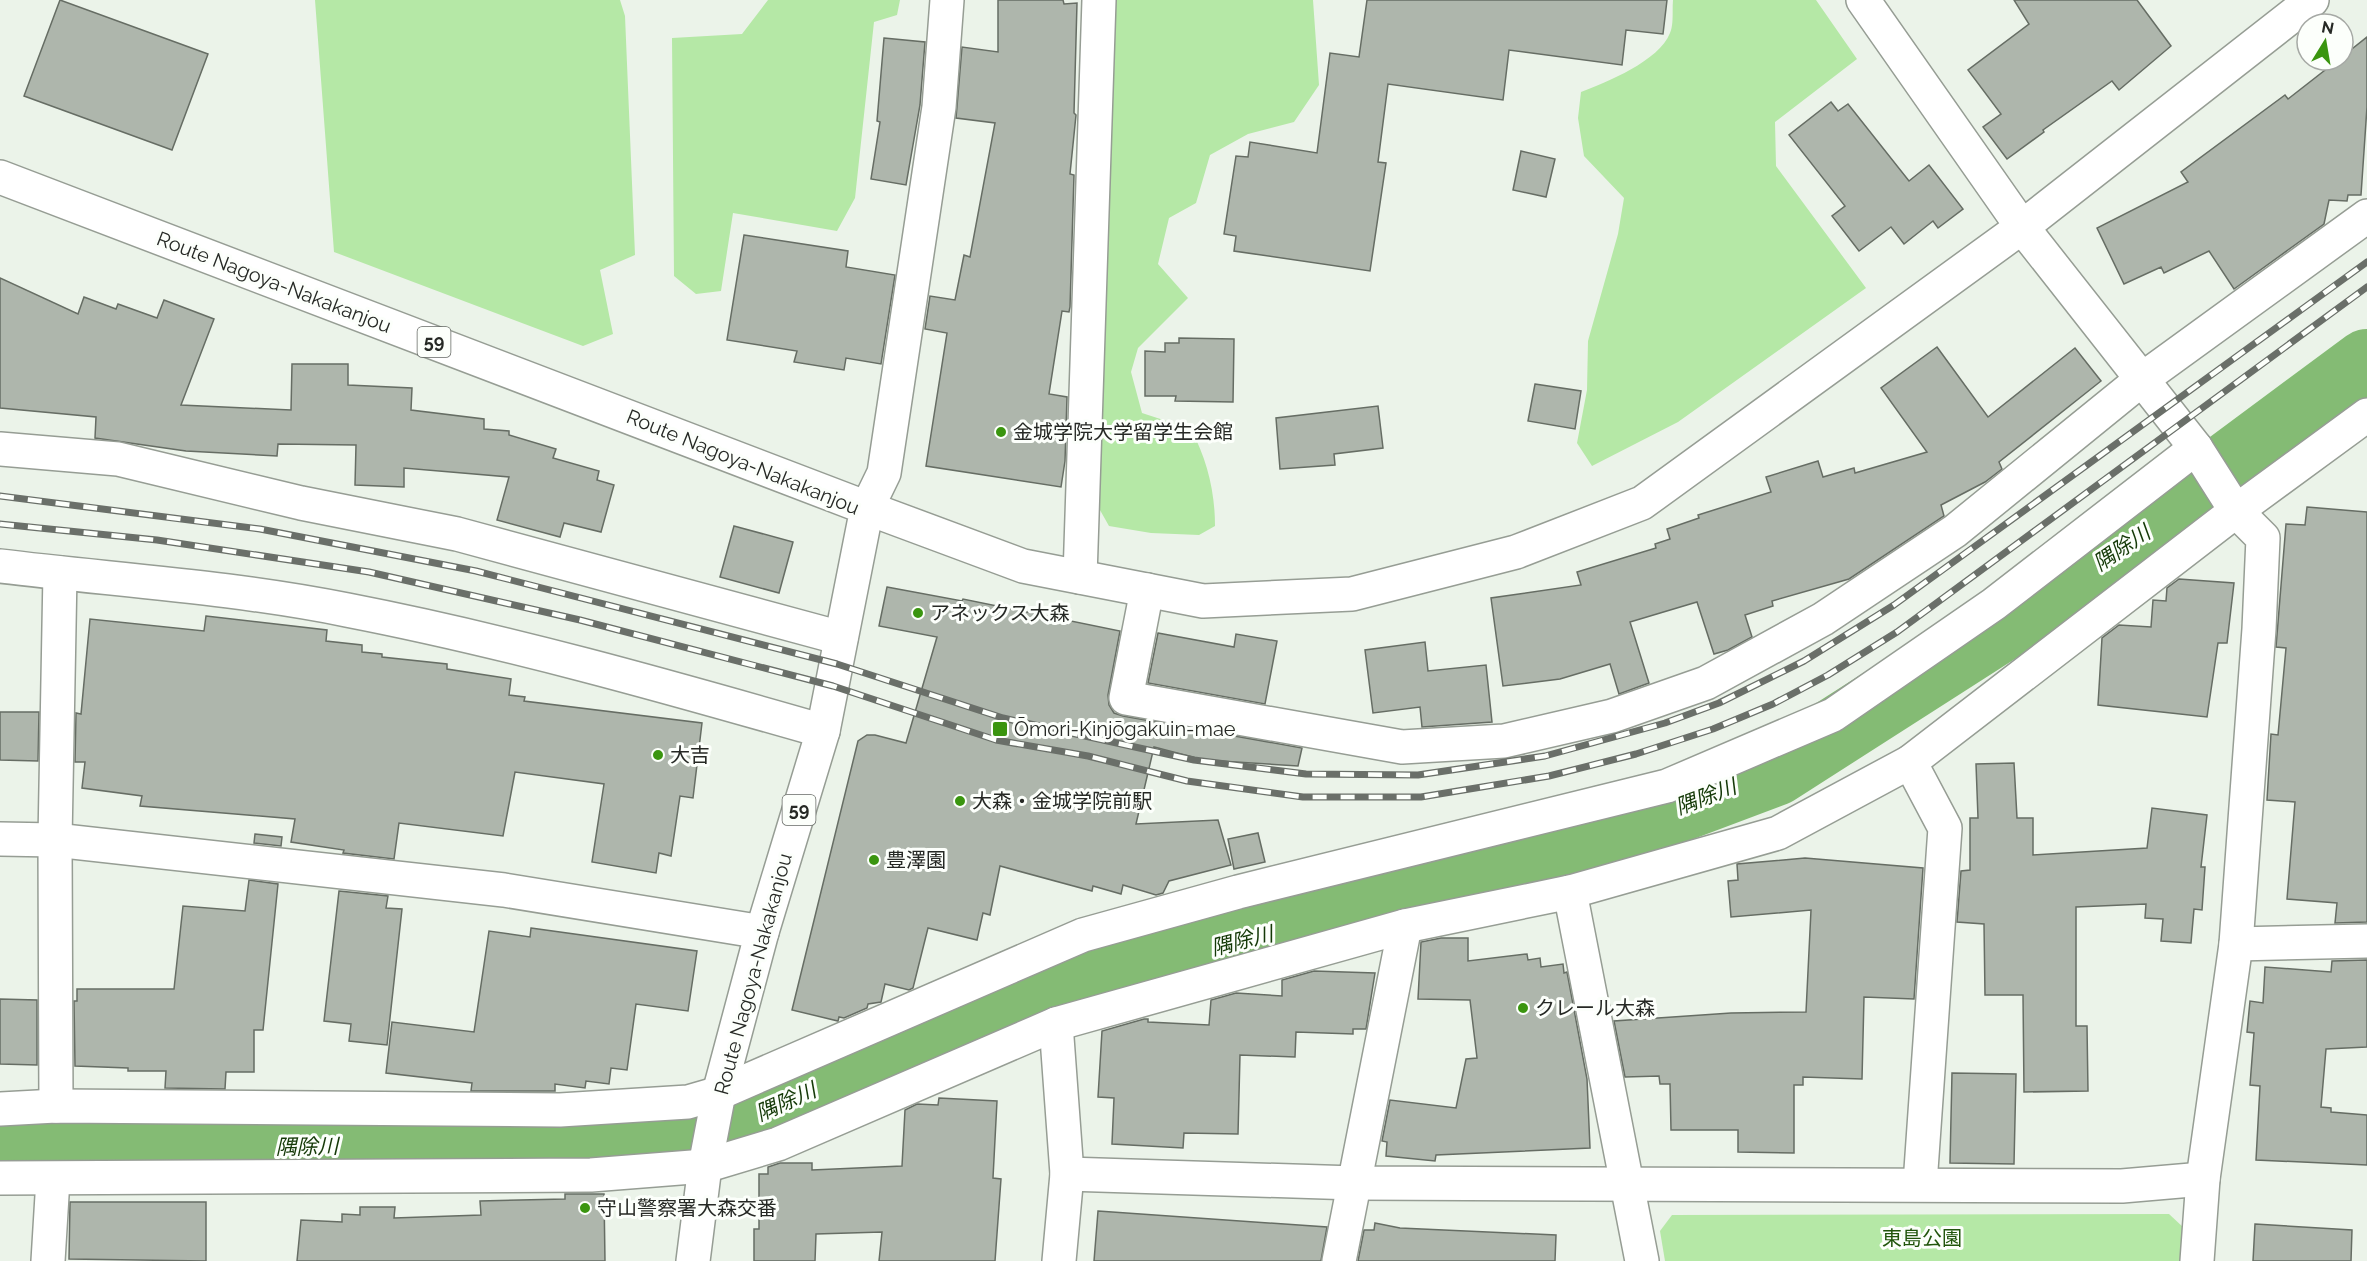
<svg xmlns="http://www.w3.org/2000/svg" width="2367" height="1261" font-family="Raleway,'Noto Sans JP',sans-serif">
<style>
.green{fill:#b5e8a6}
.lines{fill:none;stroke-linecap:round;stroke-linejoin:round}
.river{stroke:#84bb74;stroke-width:70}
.building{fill:#aeb6ac;stroke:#666d64;stroke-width:1.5}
.minor-casing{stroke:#969d94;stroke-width:36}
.major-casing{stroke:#969d94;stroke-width:36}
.minor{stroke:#fff;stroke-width:33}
.major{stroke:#fff;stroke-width:33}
.rail-casing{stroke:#6a6f69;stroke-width:7}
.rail{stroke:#fcfffb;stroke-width:4.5;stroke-dasharray:14;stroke-linecap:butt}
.poi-dot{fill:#3a950f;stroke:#fcfffb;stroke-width:2}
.labels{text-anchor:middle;stroke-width:6;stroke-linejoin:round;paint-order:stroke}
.shield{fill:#fcfffb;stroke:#666965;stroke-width:1.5}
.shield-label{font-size:18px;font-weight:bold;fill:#262925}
.street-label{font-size:20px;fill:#262925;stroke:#fcfffb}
.poi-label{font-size:20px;fill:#262925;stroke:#fcfffb;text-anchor:start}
.park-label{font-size:20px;fill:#21550c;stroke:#fcfffb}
.water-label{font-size:21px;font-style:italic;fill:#143907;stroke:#fcfffb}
</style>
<rect width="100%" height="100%" fill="#ebf3e9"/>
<!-- green -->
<g class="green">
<polygon points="315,0 620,0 625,16 635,255 600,270 613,334 583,346 334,252"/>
<polygon points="768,0 900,0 897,15 874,22 855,198 837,231 733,213 721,291 696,294 674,276 672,38 742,34"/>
<path d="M1113,0H1313L1319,85L1294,122L1248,134L1210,155L1196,203L1169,218L1158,264L1188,298L1138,348L1131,372L1142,413L1191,429C1207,460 1215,491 1215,526L1199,535L1151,533L1109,526L1096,503Z"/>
<path d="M1673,0H1816L1857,59L1775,122L1776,166L1866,288L1678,422L1592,466L1577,443L1587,390L1588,341L1618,234L1624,198L1584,156L1578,118L1581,92C1607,82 1659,61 1670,33C1674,24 1672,10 1673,0Z"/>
<polygon points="2169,1214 2184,1228 2180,1261 1665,1261 1660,1231 1672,1215"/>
</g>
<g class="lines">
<!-- river -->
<polyline class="river" points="0,1146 252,1148 291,1145 571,1151 738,1124 848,1074 1113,968 1226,946 1506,872 1775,771 2139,538 2220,473 2367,364"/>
</g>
<!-- building -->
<g class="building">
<polygon points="60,0 208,54 172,150 24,96"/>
<polygon points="998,0 1063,0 1064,4 1077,3 1074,113 1076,115 1070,174 1074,175 1070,307 1069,312 1062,311 1049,394 1067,397 1065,461 1061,487 926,466 947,333 925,329 930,296 955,300 964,255 970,257 995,123 956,118 962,47 998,52"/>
<polygon points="1367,0 1667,0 1663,34 1626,30 1622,65 1509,50 1503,100 1388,84 1378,162 1386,163 1370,271 1234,251 1236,236 1224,234 1236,156 1248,157 1250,142 1317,153 1330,53 1359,57"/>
<polygon points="2014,0 2137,0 2171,46 2119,90 2112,81 2043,130 2044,132 2007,159 1983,127 2001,114 1968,70 2029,24"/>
<polygon points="2367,37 2367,107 2361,195 2348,195 2347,201 2329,200 2324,224 2234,289 2209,251 2164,273 2161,267 2124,284 2097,228 2188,182 2181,172 2285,95 2288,99 2338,60 2343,60 2343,56"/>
<polygon points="884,38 925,42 920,105 906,185 871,179 880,122 877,121"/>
<polygon points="1831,102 1838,111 1848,104 1909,181 1929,165 1963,209 1938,228 1933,221 1904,244 1891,227 1859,251 1832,216 1845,206 1789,135"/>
<polygon points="1521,151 1555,159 1546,197 1513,190"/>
<polygon points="744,235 848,251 846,267 895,275 881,364 846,358 844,370 794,362 797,351 727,340"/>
<polygon points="0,278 78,314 84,297 116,309 118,304 157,318 164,300 214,319 181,405 291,410 292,364 348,364 348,385 412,388 411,410 484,419 484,429 509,431 509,435 556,449 553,458 599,471 597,480 614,485 601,532 564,523 560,537 497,520 509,477 404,468 404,487 355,485 356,445 278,444 277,456 186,451 95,438 96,417 0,408"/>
<polygon points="1179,338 1234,339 1233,402 1175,401 1176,396 1145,396 1145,351 1165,352 1165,343 1179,343"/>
<polygon points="1937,347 1988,417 2075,348 2101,381 1999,462 2002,469 1985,482 1941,505 1944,516 1849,579 1772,601 1773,606 1745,615 1752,637 1728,650 1714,654 1697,602 1630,622 1649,683 1619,694 1610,664 1560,679 1503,686 1491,598 1581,585 1577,572 1656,548 1655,544 1670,539 1667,529 1699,518 1698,515 1771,492 1766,477 1818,461 1823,477 1854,468 1855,473 1927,452 1881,388"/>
<polygon points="1535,384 1581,391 1575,429 1528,421"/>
<polygon points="1378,406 1383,448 1334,454 1335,465 1280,469 1276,418"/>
<polygon points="2307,507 2367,512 2367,922 2335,923 2337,903 2287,899 2295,802 2267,800 2271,734 2278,735 2286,648 2276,647 2286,524 2305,525"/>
<polygon points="734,526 793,542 779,593 720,577"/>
<polygon points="2179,579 2234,583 2227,643 2218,643 2207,717 2098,705 2102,638 2119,625 2151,627 2153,600 2166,601 2167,588"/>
<polygon points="887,587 962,601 963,599 1120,631 1108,695 1109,705 1114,713 1123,716 1302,748 1298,766 1204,760 1154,747 1136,824 1218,820 1231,865 1169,881 1163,893 1156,895 1123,885 1121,894 1093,886 1092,891 1000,866 990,915 983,913 977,940 928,928 913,988 909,990 885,984 881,1002 868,1004 867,1008 844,1018 839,1017 838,1021 792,1010 858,741 867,735 875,735 906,743 937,637 879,626"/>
<polygon points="206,616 327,630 326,641 362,645 362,652 382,654 382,657 447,664 447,669 511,679 509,695 525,697 524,701 702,723 693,798 680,796 671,856 659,853 656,873 592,862 604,784 515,772 503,836 399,823 394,859 343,853 344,850 291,842 295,819 140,806 142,796 82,788 85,762 75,762 76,713 81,714 90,619 204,631"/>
<polygon points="1158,633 1234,647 1236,634 1277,641 1265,704 1148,683"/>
<polygon points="1425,642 1428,671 1486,665 1492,722 1422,727 1420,707 1373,713 1365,650"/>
<polygon points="0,712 39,712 38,761 0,760"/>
<polygon points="2014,763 2017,818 2033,818 2033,855 2147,848 2152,808 2207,815 2201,867 2205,867 2202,910 2194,909 2191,943 2161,941 2163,919 2145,918 2146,904 2076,907 2076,1026 2087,1026 2088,1091 2024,1092 2023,995 1985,995 1984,924 1957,922 1961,871 1970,870 1970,818 1978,818 1976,764"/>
<polygon points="1258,833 1265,862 1234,869 1228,839"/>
<polygon points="255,834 282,837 281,846 254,843"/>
<polygon points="1805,858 1923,868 1914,999 1864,997 1862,1079 1803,1077 1803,1085 1794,1085 1794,1153 1738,1152 1738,1130 1671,1130 1670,1084 1660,1084 1659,1076 1625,1077 1614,1021 1731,1013 1806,1012 1811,910 1731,917 1728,881 1738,880 1737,864"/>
<polygon points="249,880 278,884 263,1030 254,1030 254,1072 226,1072 225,1089 165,1088 166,1071 128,1071 128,1068 75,1066 74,1001 77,1001 77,989 174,989 183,906 245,911"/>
<polygon points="339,891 388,896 386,908 402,909 387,1045 349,1041 351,1024 324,1021"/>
<polygon points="531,928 697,951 688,1011 636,1004 627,1070 611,1068 609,1084 586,1081 585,1088 555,1084 555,1091 471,1091 472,1083 386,1073 392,1022 474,1032 489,931 530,937"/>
<polygon points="1441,938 1468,938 1468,961 1527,954 1528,960 1540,958 1541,967 1563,964 1564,973 1567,972 1587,1079 1590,1148 1436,1155 1435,1161 1386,1156 1387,1142 1382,1141 1390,1100 1456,1108 1466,1059 1477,1058 1470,1000 1418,999 1421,942"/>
<polygon points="2367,960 2367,1047 2326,1049 2321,1107 2331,1108 2331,1112 2367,1115 2367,1165 2256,1160 2260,1086 2250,1085 2254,1033 2247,1032 2250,1001 2263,1003 2265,967 2331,972 2332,961"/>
<polygon points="1314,971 1375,973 1366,1029 1353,1029 1353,1034 1296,1032 1295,1057 1240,1055 1238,1134 1184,1133 1183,1148 1112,1144 1114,1098 1098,1097 1102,1031 1144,1019 1148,1019 1148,1022 1209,1025 1211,1000 1236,993 1282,996 1282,980"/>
<polygon points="0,999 37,1000 37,1065 0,1064"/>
<polygon points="1952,1073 2016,1074 2014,1164 1950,1163"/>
<polygon points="939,1098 997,1101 993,1178 1001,1179 995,1261 879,1261 882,1232 816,1234 815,1261 754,1261 754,1229 759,1229 759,1174 768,1174 768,1167 780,1163 812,1163 812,1170 902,1166 905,1110 917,1104 938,1105"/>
<polygon points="565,1194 604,1194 605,1261 297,1261 301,1220 342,1222 342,1214 360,1215 360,1207 395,1207 394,1218 481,1215 480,1201 565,1199"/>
<polygon points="70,1202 206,1202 206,1261 69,1259"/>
<polygon points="1098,1211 1327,1227 1321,1261 1094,1261"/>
<polygon points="1375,1223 1400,1228 1556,1235 1555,1261 1358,1261 1364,1230 1374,1230"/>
<polygon points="2255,1224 2352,1230 2351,1261 2253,1261"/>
</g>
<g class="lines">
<defs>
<g id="minor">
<polyline points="947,0 939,107 884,473 867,508 1023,566 1203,601 1352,594 1516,552 1642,503 2022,227 2312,0"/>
<polyline points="1863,0 2022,227 2196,448 2236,511 2263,538 2259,629 2236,944 2203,1179 2197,1261"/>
<polyline points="0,449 118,459 301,503 457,534 841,638"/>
<path d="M0,566C115,580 233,587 347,610C507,641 666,686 823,731"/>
<polyline points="1080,577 1099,0"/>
<polyline points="1147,590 1126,698 1402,747 1504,741 1612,716 1706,683 1823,619 1955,531 2141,380 2367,216"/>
<polyline points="1910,762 1945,828 1920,1184"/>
<polyline points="0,839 55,840 504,890 762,932"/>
<polyline points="1570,892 1642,1261"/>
<polyline points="2236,944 2367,941"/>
<polyline points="1056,1024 1067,1174 1059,1261"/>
<polyline points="56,1106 55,840 60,573"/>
<polyline points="0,1109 56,1106 560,1110 688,1102 719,1093 1083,935 1238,892 1667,786 1833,715 1994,604 2196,448"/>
<polyline points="1067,1174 1355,1183 2122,1186 2203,1179"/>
<polyline points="0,1178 591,1175 705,1166 778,1144 1056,1024 1405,926 1570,892 1778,833 1910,762 2236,511 2367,415"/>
<polyline points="48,1261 53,1179"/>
<polyline points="1339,1261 1405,926"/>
</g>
<polyline id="major" points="0,177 867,508 823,731 762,932 719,1093 705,1166 693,1261"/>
</defs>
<!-- minor casing -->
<use href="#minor" class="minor-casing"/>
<!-- major casing -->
<use href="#major" class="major-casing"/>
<!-- minor -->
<use href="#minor" class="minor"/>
<!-- major -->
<use href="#major" class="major"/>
<defs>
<g id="rail">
<polyline points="0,496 260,529 476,571 837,664 1003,718 1194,760 1306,774 1418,775 1545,756 1665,723 1719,703 1804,661 1894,605 2367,262"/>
<polyline points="0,524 157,540 369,572 580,620 833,686 996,740 1088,756 1187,781 1303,797 1421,797 1549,776 1636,754 1713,729 1773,704 1828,675 1897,632 2367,287"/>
</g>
</defs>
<!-- rail casing -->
<use href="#rail" class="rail-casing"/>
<!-- rail -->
<use href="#rail" class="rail"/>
</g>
<!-- markers -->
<g class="poi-dot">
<circle cx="1001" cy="432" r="6"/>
<circle cx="918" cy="613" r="6"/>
<rect x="992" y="721" width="16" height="16" rx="3"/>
<circle cx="658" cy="755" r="6"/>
<circle cx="960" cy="801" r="6"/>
<circle cx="874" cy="860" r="6"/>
<circle cx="1523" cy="1008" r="6"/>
<circle cx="585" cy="1208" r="6"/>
</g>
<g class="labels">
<!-- shield labels -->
<g class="shield">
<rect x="417.5" y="327" width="33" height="30" rx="4.5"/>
<rect x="782.5" y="795" width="33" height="30" rx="4.5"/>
</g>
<g class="shield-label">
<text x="434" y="348">59</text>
<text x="799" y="816">59</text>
</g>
<!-- street labels -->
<g class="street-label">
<text transform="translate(274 282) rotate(21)" y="7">Route Nagoya-Nakakanjou</text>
<text transform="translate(743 462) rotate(22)" y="7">Route Nagoya-Nakakanjou</text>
<text transform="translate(753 974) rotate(-75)" y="7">Route Nagoya-Nakakanjou</text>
</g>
<!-- poi labels -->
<g class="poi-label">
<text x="1013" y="439">金城学院大学留学生会館</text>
<text x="930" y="620">アネックス大森</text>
<text x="1014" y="736">Ōmori-Kinjōgakuin-mae</text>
<text x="670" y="762">大吉</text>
<text x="972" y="808">大森・金城学院前駅</text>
<text x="886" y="867">豊澤園</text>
<text x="1535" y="1015">クレール大森</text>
<text x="597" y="1215">守山警察署大森交番</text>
</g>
<!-- park labels -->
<g class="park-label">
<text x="1922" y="1245">東島公園</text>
</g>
<!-- water labels -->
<g class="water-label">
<text transform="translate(2122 548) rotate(-34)" y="7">隅除川</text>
<text transform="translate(1706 797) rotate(-21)" y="7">隅除川</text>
<text transform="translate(1242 941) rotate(-14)" y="7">隅除川</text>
<text transform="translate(786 1102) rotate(-24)" y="7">隅除川</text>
<text transform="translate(307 1147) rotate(-1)" y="7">隅除川</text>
</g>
</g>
<!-- north arrow -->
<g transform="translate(2325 42) rotate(11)"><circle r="28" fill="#fcfffb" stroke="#a6a9a5" stroke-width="1.5"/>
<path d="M0-4.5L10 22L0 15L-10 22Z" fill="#3a950f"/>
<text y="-9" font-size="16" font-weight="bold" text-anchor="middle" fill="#262925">N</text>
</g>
</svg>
